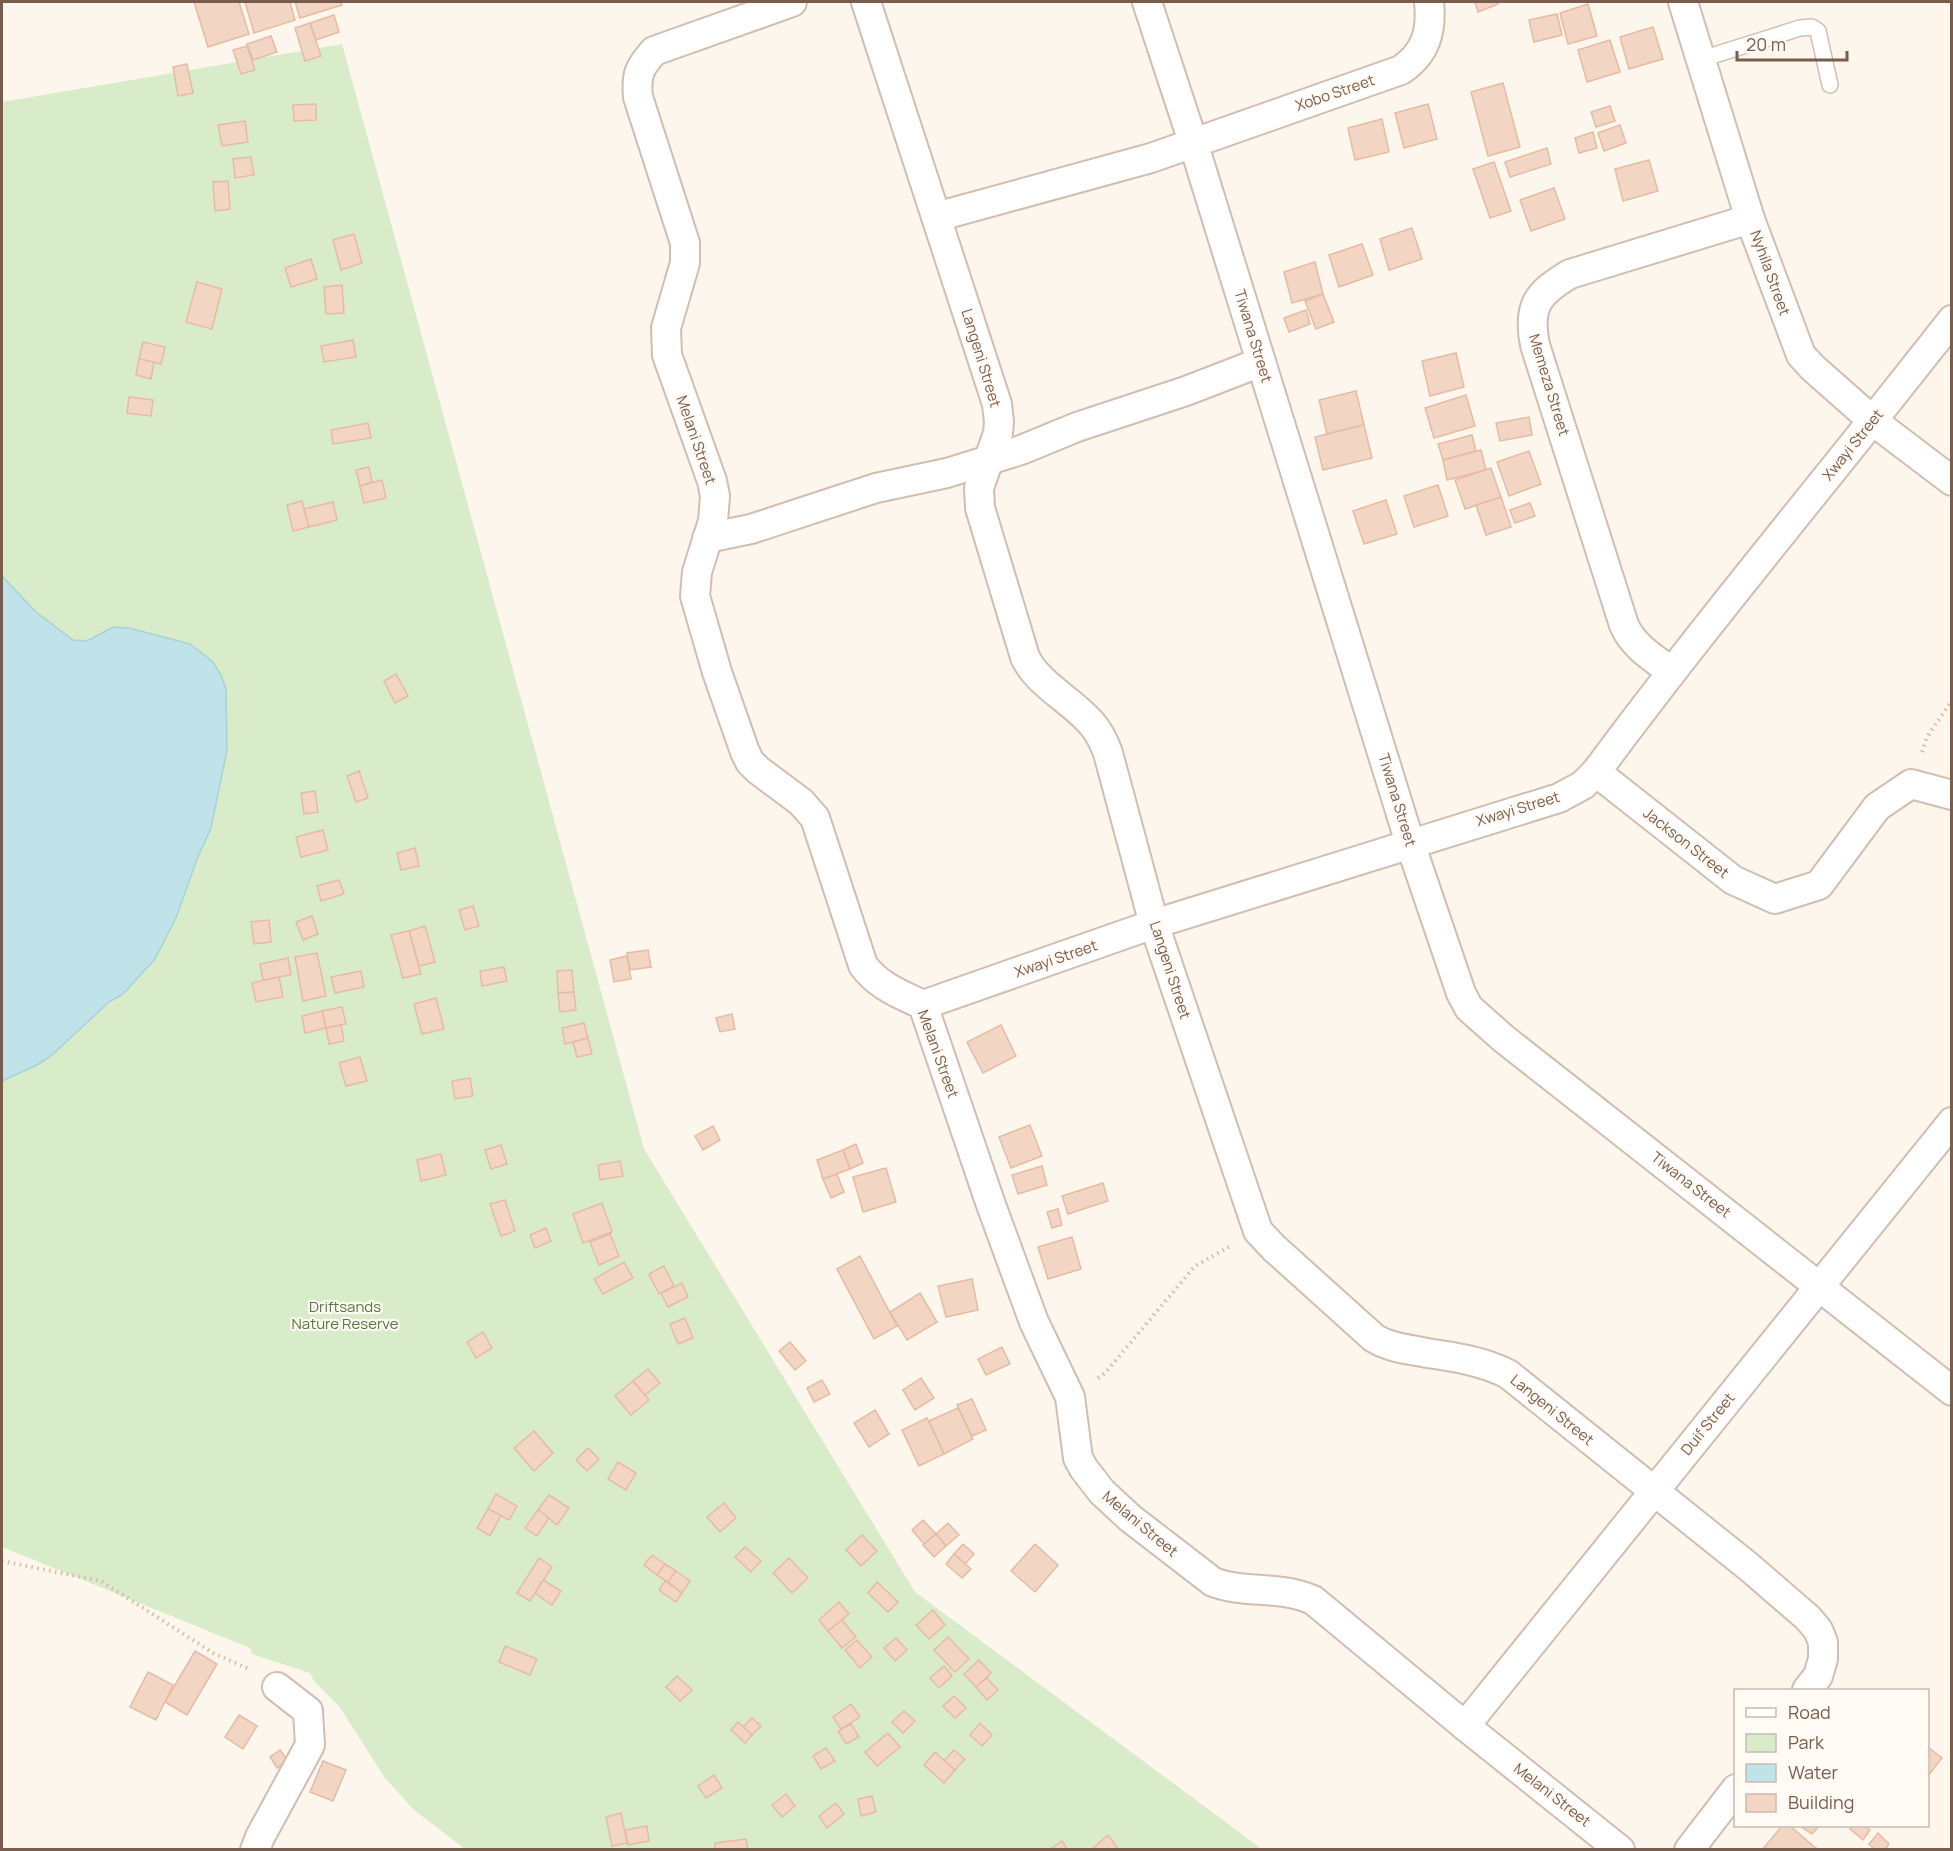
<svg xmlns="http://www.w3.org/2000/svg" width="1953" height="1851" font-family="Manrope,sans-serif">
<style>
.green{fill:#d8ecc9}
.water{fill:#bfe3e8;stroke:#a5d3da;stroke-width:1.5}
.building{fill:#f3d5c3;stroke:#e6bba3;stroke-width:1.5}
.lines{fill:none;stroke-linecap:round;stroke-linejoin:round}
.lane-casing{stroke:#d1beb0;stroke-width:18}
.street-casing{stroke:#d1beb0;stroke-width:32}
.path{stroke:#d9b8a5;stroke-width:4;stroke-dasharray:1.5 4.5;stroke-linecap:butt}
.lane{stroke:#fff;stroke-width:15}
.street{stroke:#fff;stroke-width:28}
.labels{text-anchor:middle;stroke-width:4.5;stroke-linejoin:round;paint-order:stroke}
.street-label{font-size:15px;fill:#7a5c4d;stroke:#fffaf3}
.park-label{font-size:15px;fill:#537a41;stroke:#fffaf3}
</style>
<rect width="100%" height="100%" fill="#fdf6ec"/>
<!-- green -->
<polygon class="green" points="342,44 644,1149 915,1592 1262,1849 465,1849 414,1810 385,1778 339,1706 314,1681 310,1673 252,1654 250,1648 2,1547 2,102"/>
<!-- water -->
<polygon class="water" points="2,576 36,612 73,640 87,641 113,627 129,628 190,644 213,662 221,675 226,689 227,750 211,828 197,859 176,918 155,959 123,994 109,1002 51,1056 37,1065 2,1081"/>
<!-- building -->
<g class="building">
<polygon points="194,2 239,2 249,34 208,47"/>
<polygon points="245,2 290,2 295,20 254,33"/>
<polygon points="295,2 340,2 342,5 300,18"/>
<polygon points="1475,2 1497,2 1498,4 1478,12"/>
<polygon points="1588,4 1597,36 1568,44 1560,13"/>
<polygon points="1557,14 1562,35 1534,42 1529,20"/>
<polygon points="334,15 339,32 316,40 310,23"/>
<polygon points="310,23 321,56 305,61 295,28"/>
<polygon points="1653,27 1663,59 1629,69 1620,37"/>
<polygon points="271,36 277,52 253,60 247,44"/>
<polygon points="1610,40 1620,72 1587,82 1578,50"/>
<polygon points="247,46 255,70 241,74 233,50"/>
<polygon points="187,64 193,93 178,96 173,67"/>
<polygon points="1503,83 1520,147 1488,156 1471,92"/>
<polygon points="316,104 316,120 294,121 293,105"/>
<polygon points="1428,104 1437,139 1404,148 1395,113"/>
<polygon points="1610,106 1615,121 1596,127 1591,112"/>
<polygon points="1382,119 1389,152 1355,160 1348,128"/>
<polygon points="245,121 248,142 222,146 218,125"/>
<polygon points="1620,125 1626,143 1604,151 1598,133"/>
<polygon points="1593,132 1597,148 1579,153 1575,138"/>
<polygon points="1547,148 1551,164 1510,177 1505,162"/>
<polygon points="251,157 254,175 235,178 233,159"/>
<polygon points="1649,160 1658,191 1623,201 1615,169"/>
<polygon points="1494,162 1511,211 1490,218 1473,169"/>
<polygon points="228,181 230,209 215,211 213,182"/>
<polygon points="1554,188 1565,219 1531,231 1520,200"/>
<polygon points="1412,228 1422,259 1389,270 1380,239"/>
<polygon points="354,234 362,263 341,270 333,240"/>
<polygon points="1362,244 1373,275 1339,287 1329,255"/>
<polygon points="311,259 317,279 291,287 285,268"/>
<polygon points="1315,262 1323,294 1292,303 1284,272"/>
<polygon points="197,282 222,289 212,329 186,322"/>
<polygon points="342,285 344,313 326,314 324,287"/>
<polygon points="1323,294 1334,322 1316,329 1305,301"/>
<polygon points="1306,310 1310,324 1289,332 1284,318"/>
<polygon points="353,340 356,357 324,362 321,346"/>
<polygon points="143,342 165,347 161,364 139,359"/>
<polygon points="1456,353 1464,387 1430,396 1422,361"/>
<polygon points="139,359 154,362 151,379 136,375"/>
<polygon points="1356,391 1364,425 1327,434 1319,400"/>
<polygon points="1466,395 1475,426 1434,438 1425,408"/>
<polygon points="129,397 153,400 151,416 127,413"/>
<polygon points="1529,417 1532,435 1500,441 1496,423"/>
<polygon points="368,423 371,438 333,444 331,430"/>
<polygon points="1364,425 1372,458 1323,470 1315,437"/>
<polygon points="1472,435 1476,451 1443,460 1438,444"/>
<polygon points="1481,450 1486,470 1447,480 1443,460"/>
<polygon points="1529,451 1541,484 1509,496 1497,462"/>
<polygon points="369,467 372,482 360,486 356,470"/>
<polygon points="1491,468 1501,497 1465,509 1455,480"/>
<polygon points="382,480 386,498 364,503 360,486"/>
<polygon points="1438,485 1448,516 1414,527 1404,496"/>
<polygon points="1501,497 1511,527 1486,535 1476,505"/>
<polygon points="1386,500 1397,534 1364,544 1353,511"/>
<polygon points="302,501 309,527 293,531 287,505"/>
<polygon points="333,502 337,520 309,527 304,509"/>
<polygon points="1530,503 1535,516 1515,523 1510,510"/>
<polygon points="396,674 408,696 395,703 384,681"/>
<polygon points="359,771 368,798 356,802 347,776"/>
<polygon points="315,791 318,812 304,814 301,793"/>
<polygon points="323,830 328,850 301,857 296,837"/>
<polygon points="415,848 419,866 401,870 397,853"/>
<polygon points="339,880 344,894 321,901 317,886"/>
<polygon points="473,906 479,926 465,930 459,910"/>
<polygon points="312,916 318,934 303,940 296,922"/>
<polygon points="269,920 271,942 254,944 251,922"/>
<polygon points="425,926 435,962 419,966 409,931"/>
<polygon points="409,931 421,974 403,978 391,935"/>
<polygon points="648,950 651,967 630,970 627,953"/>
<polygon points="317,953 326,996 303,1001 295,957"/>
<polygon points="627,956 631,979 614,982 610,960"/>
<polygon points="288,958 291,975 263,980 260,964"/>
<polygon points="504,967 507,981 482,986 480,971"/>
<polygon points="572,970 574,992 558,993 557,971"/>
<polygon points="361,971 364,987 335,993 331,977"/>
<polygon points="279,977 283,997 256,1002 252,983"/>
<polygon points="574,992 576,1010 560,1012 558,993"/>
<polygon points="436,998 444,1029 422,1034 414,1004"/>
<polygon points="342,1007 346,1024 326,1028 322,1011"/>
<polygon points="322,1011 326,1028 305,1033 302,1016"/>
<polygon points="732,1014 735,1029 720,1032 716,1018"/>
<polygon points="584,1023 588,1038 565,1044 562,1028"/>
<polygon points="341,1025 344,1041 329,1044 326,1028"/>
<polygon points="1001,1025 1016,1056 983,1073 967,1042"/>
<polygon points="588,1038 592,1054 577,1057 573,1042"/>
<polygon points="360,1057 367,1081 346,1086 339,1063"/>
<polygon points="470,1078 473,1096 455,1099 452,1081"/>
<polygon points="1030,1125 1042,1156 1011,1168 999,1137"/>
<polygon points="713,1126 720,1140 703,1150 695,1136"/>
<polygon points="856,1144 863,1163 850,1169 843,1150"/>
<polygon points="501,1145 507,1164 491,1169 485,1150"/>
<polygon points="843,1150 850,1169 823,1179 817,1160"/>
<polygon points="441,1154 446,1175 421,1181 417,1160"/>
<polygon points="620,1161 623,1176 600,1180 598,1165"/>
<polygon points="1042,1166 1047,1185 1018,1194 1012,1175"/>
<polygon points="886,1168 896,1202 863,1212 853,1177"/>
<polygon points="837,1174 844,1192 831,1198 823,1179"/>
<polygon points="1103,1183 1108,1201 1068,1214 1062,1196"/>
<polygon points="505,1200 515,1231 501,1236 490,1204"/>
<polygon points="602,1203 612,1232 583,1243 573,1214"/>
<polygon points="1058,1209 1062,1225 1052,1228 1047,1212"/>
<polygon points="546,1228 551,1241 535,1248 530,1235"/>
<polygon points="610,1234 619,1256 599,1265 590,1242"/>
<polygon points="1072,1237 1081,1269 1048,1279 1038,1247"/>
<polygon points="860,1256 897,1326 874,1339 837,1269"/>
<polygon points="624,1262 633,1278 603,1294 594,1279"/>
<polygon points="664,1266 674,1286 659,1294 649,1274"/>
<polygon points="972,1279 978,1310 946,1317 938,1286"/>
<polygon points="682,1283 688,1297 668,1307 661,1293"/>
<polygon points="920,1293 937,1322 907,1340 890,1312"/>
<polygon points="685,1318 693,1338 678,1344 670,1324"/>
<polygon points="483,1332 492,1348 476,1358 467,1342"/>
<polygon points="790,1342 806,1361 795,1370 779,1351"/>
<polygon points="1002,1347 1010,1364 986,1375 978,1359"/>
<polygon points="648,1369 660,1383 645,1395 633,1381"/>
<polygon points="921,1378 934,1398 915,1410 903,1390"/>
<polygon points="822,1380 830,1394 814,1402 807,1388"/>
<polygon points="633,1381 649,1400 631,1415 615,1396"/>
<polygon points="972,1399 986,1430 972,1436 957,1405"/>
<polygon points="958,1408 973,1439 944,1454 929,1421"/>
<polygon points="875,1410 889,1434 869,1447 854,1423"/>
<polygon points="927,1418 944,1454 919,1466 902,1430"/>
<polygon points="534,1431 553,1453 534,1471 514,1448"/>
<polygon points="588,1448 599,1459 587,1471 576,1460"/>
<polygon points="618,1462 636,1473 626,1490 608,1479"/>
<polygon points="496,1494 517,1506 509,1520 488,1509"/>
<polygon points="549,1495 569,1508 557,1525 538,1510"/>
<polygon points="724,1503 736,1518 720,1532 707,1517"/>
<polygon points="488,1509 501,1515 490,1536 477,1528"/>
<polygon points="538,1510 549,1518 537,1536 525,1528"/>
<polygon points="923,1520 936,1534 924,1544 912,1530"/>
<polygon points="948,1523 959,1535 946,1546 936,1534"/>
<polygon points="936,1534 946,1546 934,1557 923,1545"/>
<polygon points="862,1535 877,1551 861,1566 846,1550"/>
<polygon points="963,1544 974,1554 965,1564 954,1554"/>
<polygon points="1035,1544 1058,1565 1035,1592 1011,1571"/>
<polygon points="745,1547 761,1561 751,1572 735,1557"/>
<polygon points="954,1554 971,1569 962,1578 946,1564"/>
<polygon points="652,1555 665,1564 657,1575 644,1565"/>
<polygon points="539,1558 552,1567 530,1601 517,1593"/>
<polygon points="789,1558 808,1578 792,1593 773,1573"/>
<polygon points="665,1564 676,1571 668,1582 657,1575"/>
<polygon points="676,1571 690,1581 682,1593 668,1582"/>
<polygon points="543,1580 561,1591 552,1605 535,1593"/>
<polygon points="665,1581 682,1593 676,1602 659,1590"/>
<polygon points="877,1582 898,1602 888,1612 868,1593"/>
<polygon points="839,1602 849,1614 828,1631 819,1620"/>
<polygon points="933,1610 945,1625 929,1639 916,1625"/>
<polygon points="842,1620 856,1637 842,1648 828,1631"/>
<polygon points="948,1637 969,1659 955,1672 934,1650"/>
<polygon points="896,1638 907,1650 895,1661 884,1648"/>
<polygon points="857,1640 872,1657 860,1668 845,1650"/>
<polygon points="505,1646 537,1659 530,1675 499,1662"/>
<polygon points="195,1651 217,1664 187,1715 165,1702"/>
<polygon points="979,1660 991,1673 976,1687 964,1674"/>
<polygon points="944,1666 952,1676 939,1688 930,1678"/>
<polygon points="148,1672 173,1685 156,1720 130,1707"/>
<polygon points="677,1676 692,1690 680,1701 666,1687"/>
<polygon points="987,1678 998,1690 987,1700 976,1687"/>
<polygon points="954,1696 966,1708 955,1718 943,1706"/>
<polygon points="851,1704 860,1717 841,1729 833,1717"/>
<polygon points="904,1711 915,1721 903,1733 892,1722"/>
<polygon points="239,1715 257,1726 243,1749 225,1737"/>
<polygon points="752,1718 761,1726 752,1735 743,1727"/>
<polygon points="738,1722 752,1735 745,1743 731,1730"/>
<polygon points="980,1723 992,1735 982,1746 970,1735"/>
<polygon points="851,1724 859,1737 846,1744 838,1731"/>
<polygon points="888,1733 900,1747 877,1766 865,1752"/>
<polygon points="826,1748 835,1761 821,1769 813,1756"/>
<polygon points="1929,1748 1942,1758 1928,1776 1928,1750"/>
<polygon points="280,1750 288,1761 277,1768 270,1757"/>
<polygon points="954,1750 965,1759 955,1770 944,1761"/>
<polygon points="935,1752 955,1770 944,1783 924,1765"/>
<polygon points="323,1761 346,1770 333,1801 310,1792"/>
<polygon points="714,1775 722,1788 706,1798 698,1786"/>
<polygon points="786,1794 795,1806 782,1817 772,1805"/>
<polygon points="872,1796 876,1812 861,1816 858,1799"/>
<polygon points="836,1803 844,1814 827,1828 819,1816"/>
<polygon points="621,1813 627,1843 612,1846 606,1817"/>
<polygon points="647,1826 649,1841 628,1845 625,1830"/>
<polygon points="1782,1826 1790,1826 1818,1850 1762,1850"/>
<polygon points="1800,1826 1819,1826 1812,1834"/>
<polygon points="1853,1826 1864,1826 1870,1830 1863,1840 1850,1829"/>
<polygon points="1878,1833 1889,1844 1885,1850 1875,1850 1869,1844"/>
<polygon points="1108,1835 1119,1850 1094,1850 1093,1848"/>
<polygon points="746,1839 748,1850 715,1850 715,1843"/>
<polygon points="1062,1841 1068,1850 1049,1850"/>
</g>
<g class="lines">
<defs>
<polyline id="lane" points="1702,59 1800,28 1812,27 1818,31 1830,85"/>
<g id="street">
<path d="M792,2L654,51C639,68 636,74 638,97L685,243V263L666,328L667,355L712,481L715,496L713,521L697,572L695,596L717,672L745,752L750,762L758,770L801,802L815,818L863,965C878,986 900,994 923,1005L990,1202L1034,1322L1070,1397L1078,1458L1084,1469L1102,1492L1130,1518L1213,1582C1245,1594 1278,1585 1313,1600L1465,1726L1620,1850"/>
<path d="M866,2L997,404L999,422L998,433L979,488L980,508L1025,657C1037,684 1073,701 1092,724C1099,732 1104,742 1108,753L1154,924L1258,1231L1274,1248L1374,1338C1390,1348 1408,1349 1427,1353C1455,1357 1482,1361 1508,1374L1749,1567L1808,1618L1818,1630L1823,1642V1659L1818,1676L1807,1690"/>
<polyline points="1147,2 1193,142 1410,843 1461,993 1469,1008 1504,1039 1952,1391"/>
<polyline points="1683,2 1750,219 1801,355 1813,368 1873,421 1952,481"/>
<path d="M936,217L1151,158L1401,70C1426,53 1432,31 1429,2"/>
<polyline points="707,538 751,529 876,488 947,473 1021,450 1077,427 1186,391 1261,362"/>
<path d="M1671,671C1653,658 1633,646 1624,625L1535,345C1527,306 1538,293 1570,274L1750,219"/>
<polyline points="1596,772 1733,880 1775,899 1819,885 1877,807 1911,784 1952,795"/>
<path d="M923,1005L1154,924L1559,798L1583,785L1596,772C1710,618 1834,471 1952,320"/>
<polyline points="1465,1726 1952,1122"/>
<polyline points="255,1850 260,1837 310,1745 308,1711 277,1687"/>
<polyline points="1689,1850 1736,1789"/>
</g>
</defs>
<!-- lane casing -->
<use href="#lane" class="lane-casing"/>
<!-- street casing -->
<use href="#street" class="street-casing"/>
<!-- path -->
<g class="path">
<polyline points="1922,752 1927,737 1952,700"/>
<polyline points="1098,1378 1105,1373 1195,1266 1229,1247"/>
<polyline points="2,1561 101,1581 213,1653 249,1669"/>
</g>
<!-- lane -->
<use href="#lane" class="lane"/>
<!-- street -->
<use href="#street" class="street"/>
</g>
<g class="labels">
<!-- street labels -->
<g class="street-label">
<text transform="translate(1335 93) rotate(-19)" y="5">Xobo Street</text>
<text transform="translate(1770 273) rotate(70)" y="5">Nyhila Street</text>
<text transform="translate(1253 336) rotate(73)" y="5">Tiwana Street</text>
<text transform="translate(981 358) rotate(73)" y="5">Langeni Street</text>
<text transform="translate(1549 385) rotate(73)" y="5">Memeza Street</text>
<text transform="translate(696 440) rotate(71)" y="5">Melani Street</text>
<text transform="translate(1853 445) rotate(-51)" y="5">Xwayi Street</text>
<text transform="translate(1397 800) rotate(73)" y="5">Tiwana Street</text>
<text transform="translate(1518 809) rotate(-17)" y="5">Xwayi Street</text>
<text transform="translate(1686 843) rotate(38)" y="5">Jackson Street</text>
<text transform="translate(1056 959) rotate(-19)" y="5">Xwayi Street</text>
<text transform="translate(1170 970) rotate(72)" y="5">Langeni Street</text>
<text transform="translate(938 1054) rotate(70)" y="5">Melani Street</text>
<text transform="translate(1691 1185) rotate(38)" y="5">Tiwana Street</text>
<text transform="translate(1552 1410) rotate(39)" y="5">Langeni Street</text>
<text transform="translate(1708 1424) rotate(-51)" y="5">Duif Street</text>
<text transform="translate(1140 1524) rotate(40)" y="5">Melani Street</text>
<text transform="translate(1552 1795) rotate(38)" y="5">Melani Street</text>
</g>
<!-- park labels -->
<g class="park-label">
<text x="345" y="1312">Driftsands<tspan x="345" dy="17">Nature Reserve</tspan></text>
</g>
</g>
<!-- border -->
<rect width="1953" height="1851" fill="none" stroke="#7a5c4d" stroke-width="6"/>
<!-- legend -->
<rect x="1734" y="1689" width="195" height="138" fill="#fffaf3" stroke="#cabbb1" stroke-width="1.5"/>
<rect x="1746" y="1708" width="30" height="9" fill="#ffffff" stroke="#cabbb1" stroke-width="1.5"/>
<text x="1788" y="1719" font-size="18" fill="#7a5c4d">Road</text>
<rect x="1746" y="1734" width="30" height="18" fill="#d8ecc9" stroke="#cabbb1" stroke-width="1.5"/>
<text x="1788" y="1749" font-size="18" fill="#7a5c4d">Park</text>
<rect x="1746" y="1764" width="30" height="18" fill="#bfe3e8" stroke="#cabbb1" stroke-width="1.5"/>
<text x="1788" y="1779" font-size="18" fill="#7a5c4d">Water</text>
<rect x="1746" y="1794" width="30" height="18" fill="#f3d5c3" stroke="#cabbb1" stroke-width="1.5"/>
<text x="1788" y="1809" font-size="18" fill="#7a5c4d">Building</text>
<!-- scale -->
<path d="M1737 51v9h110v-9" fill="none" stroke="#7a5c4d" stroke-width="3"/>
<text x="1746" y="51" font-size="18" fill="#7a5c4d" stroke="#fffaf3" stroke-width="4.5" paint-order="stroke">20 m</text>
</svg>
